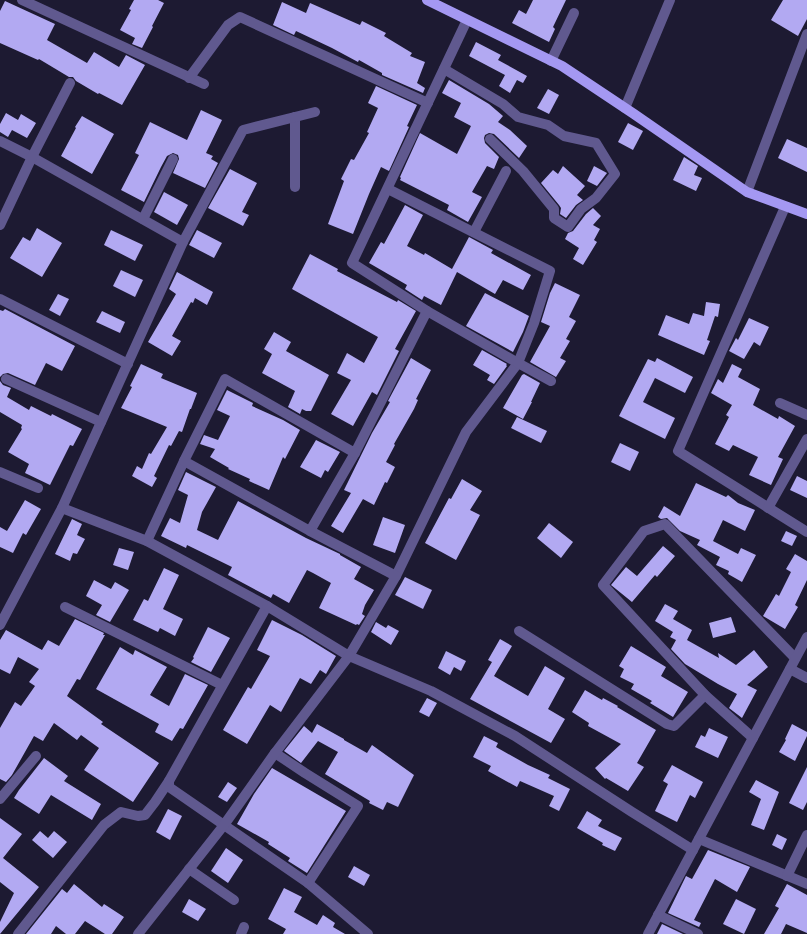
<svg xmlns="http://www.w3.org/2000/svg" width="807" height="934" font-family="'Libre Baskerville',serif">
<style>
.building{fill:#b2a9f2}
.lines{fill:none;stroke-linecap:round;stroke-linejoin:round}
.minor{stroke:#60598f;stroke-width:10}
.major{stroke:#a498f2;stroke-width:10}
</style>
<rect width="100%" height="100%" fill="#1d1a32"/>
<!-- building -->
<g class="building">
<polygon points="134,0 158,0 164,3 152,26 153,27 142,48 132,44 135,38 120,30 131,10 129,9"/>
<polygon points="533,0 566,0 553,27 555,29 549,42 512,23 519,10 526,14"/>
<polygon points="783,0 807,0 807,19 798,36 771,20"/>
<polygon points="5,1 55,24 47,40 87,63 94,52 119,67 126,55 145,65 122,105 99,93 98,94 76,81 73,77 69,77 39,59 38,60 0,43 0,11"/>
<polygon points="282,2 306,13 310,3 360,25 362,21 386,33 384,36 412,53 410,56 425,62 417,83 425,88 423,93 382,75 382,73 359,60 358,62 332,48 296,31 294,35 273,25"/>
<polygon points="476,42 501,55 498,60 527,76 523,83 517,80 510,93 499,86 505,75 469,56"/>
<polygon points="449,80 489,104 503,116 498,122 510,130 527,146 519,158 494,134 489,133 485,135 484,138 485,143 499,157 494,169 487,166 472,192 482,197 468,222 447,210 449,205 400,180 401,178 400,177 420,133 457,154 471,126 454,117 461,103 442,93"/>
<polygon points="376,86 417,105 407,126 409,127 389,171 381,167 369,194 353,234 328,224 344,181 341,179 351,159 354,160 369,133 367,132 378,108 368,103"/>
<polygon points="548,89 559,95 549,114 537,108"/>
<polygon points="201,110 222,120 206,153 213,156 211,159 218,163 205,188 173,173 179,159 178,155 173,153 167,156 161,167 144,202 121,190 139,155 135,153 150,122 187,140"/>
<polygon points="6,113 18,120 21,114 36,123 27,138 12,130 8,137 0,132 0,124"/>
<polygon points="82,116 114,134 92,174 61,156 76,128 75,127"/>
<polygon points="628,123 643,131 633,150 618,142"/>
<polygon points="787,139 807,148 807,172 778,158"/>
<polygon points="684,157 698,166 694,175 702,178 696,191 673,180"/>
<polygon points="563,166 585,186 577,195 583,200 576,205 566,218 560,214 561,208 559,205 541,183 553,170 558,174"/>
<polygon points="594,166 607,173 597,186 587,181"/>
<polygon points="230,169 257,183 242,212 249,215 243,226 208,208"/>
<polygon points="164,192 188,205 177,225 154,212"/>
<polygon points="405,205 423,215 407,246 424,255 425,253 452,269 469,237 493,250 491,253 531,275 523,290 503,280 495,294 457,272 441,305 424,296 422,300 405,289 407,285 369,263 381,242 384,244"/>
<polygon points="593,208 601,216 593,225 600,229 594,240 597,242 583,265 573,259 579,248 565,239 568,233 573,231 586,214"/>
<polygon points="37,228 62,243 42,277 10,258 23,237 30,241"/>
<polygon points="111,230 143,245 135,261 104,245"/>
<polygon points="197,230 222,243 214,258 189,245"/>
<polygon points="310,254 338,269 337,271 397,302 398,300 416,311 395,349 399,351 377,395 372,392 353,426 331,414 351,380 337,373 347,353 364,363 378,337 292,289"/>
<polygon points="121,270 143,280 135,297 113,286"/>
<polygon points="177,272 213,292 207,305 195,298 193,303 191,302 172,336 181,341 172,356 148,342 176,294 169,289"/>
<polygon points="555,283 580,295 569,317 576,321 566,339 570,341 560,358 566,361 556,377 530,362 550,326 541,322 550,293"/>
<polygon points="485,293 529,316 523,332 513,352 466,326"/>
<polygon points="58,294 69,299 60,316 49,310"/>
<polygon points="706,302 720,304 718,317 715,316 707,340 710,341 704,355 658,335 666,315 689,324 693,313 704,316"/>
<polygon points="5,309 75,346 62,371 46,363 35,385 8,373 3,374 0,377 0,310 3,311"/>
<polygon points="102,311 125,322 120,333 96,322"/>
<polygon points="749,318 769,327 760,346 754,342 744,359 729,351 736,338 738,340"/>
<polygon points="274,332 291,342 286,351 329,375 311,411 306,411 302,409 300,414 288,407 295,391 262,373 272,354 264,349"/>
<polygon points="482,350 507,364 506,365 507,366 494,384 487,380 490,375 473,365"/>
<polygon points="411,358 431,370 416,399 418,400 414,409 394,444 395,445 386,462 395,467 387,483 385,482 374,505 363,499 343,533 331,526 351,493 344,490 372,433 390,402 388,401"/>
<polygon points="657,358 693,377 685,393 655,378 643,402 675,418 665,439 619,416 648,359 655,362"/>
<polygon points="141,364 163,374 161,378 197,393 191,409 190,409 182,432 179,431 171,446 169,445 154,476 157,478 152,487 132,476 137,466 142,469 149,453 151,454 167,427 121,408 132,387 130,386"/>
<polygon points="732,364 742,369 738,377 760,389 753,405 778,419 779,416 795,426 778,457 783,459 771,485 749,475 758,457 733,445 729,451 715,444 729,417 726,415 732,405 711,393 718,379 723,383"/>
<polygon points="524,374 540,383 531,402 532,402 523,419 503,408 522,375"/>
<polygon points="0,381 3,385 11,388 7,397 29,410 31,406 51,416 52,414 82,429 73,446 70,445 50,485 25,473 29,464 8,452 22,429 21,428 22,425 0,412"/>
<polygon points="227,390 253,403 252,406 283,420 300,430 285,459 283,457 269,490 249,481 250,479 228,469 229,468 210,457 215,449 200,444 204,435 218,440 230,416 217,410"/>
<polygon points="517,417 547,431 541,443 511,428"/>
<polygon points="316,440 340,452 328,472 325,470 321,478 300,467"/>
<polygon points="620,443 639,452 630,471 611,462"/>
<polygon points="186,472 216,487 202,512 197,530 218,540 238,501 306,538 340,554 340,555 361,567 354,579 374,590 365,605 362,614 365,616 359,625 357,624 356,625 319,608 331,583 313,573 307,570 289,603 273,594 271,598 228,575 232,567 187,545 186,548 161,536 170,518 180,523 188,495 178,490"/>
<polygon points="797,476 807,481 807,498 790,490"/>
<polygon points="462,479 482,491 470,510 480,515 456,560 425,543 449,498 451,499"/>
<polygon points="696,483 726,497 728,495 738,503 755,510 745,531 723,520 713,541 738,554 741,548 756,555 742,582 728,574 729,571 716,565 720,557 697,545 700,540 680,531 667,518 661,519 658,517 664,506 680,516"/>
<polygon points="25,500 41,509 26,535 23,533 13,553 0,547 0,527 7,531"/>
<polygon points="383,517 405,525 395,553 373,545"/>
<polygon points="72,519 82,524 77,535 85,539 77,554 73,553 70,561 55,554"/>
<polygon points="549,523 573,542 561,558 537,538"/>
<polygon points="786,531 797,536 792,546 781,541"/>
<polygon points="663,546 675,556 657,577 655,575 632,602 611,585 626,567 637,576"/>
<polygon points="119,548 134,552 128,570 113,565"/>
<polygon points="795,554 807,561 807,580 795,605 798,607 785,629 763,616 776,594 779,596 791,572 786,569"/>
<polygon points="164,568 179,575 163,609 183,619 175,636 160,628 158,632 133,620 144,599 148,601"/>
<polygon points="405,577 432,590 423,609 395,595"/>
<polygon points="94,580 111,589 115,582 129,590 110,622 96,615 102,605 86,596"/>
<polygon points="665,604 678,611 673,619 692,630 687,640 719,658 718,653 736,665 754,650 768,667 747,685 757,690 742,718 729,708 737,694 718,684 685,664 671,649 676,640 670,637 673,632 655,621"/>
<polygon points="731,617 736,632 713,638 709,623"/>
<polygon points="75,619 104,633 103,635 105,635 80,680 77,679 67,696 103,722 101,724 159,763 133,802 84,770 99,748 81,735 77,740 54,723 43,741 34,736 12,775 6,782 0,779 0,728 15,702 21,706 35,686 29,682 39,669 18,657 10,674 0,669 0,640 6,630 42,650 48,640 59,646"/>
<polygon points="272,620 302,635 336,656 326,674 320,670 311,684 300,678 281,712 270,705 247,744 223,730 248,687 251,689 270,656 257,650"/>
<polygon points="376,622 386,628 388,625 399,631 391,645 371,632"/>
<polygon points="208,627 230,638 211,672 191,662 194,658 193,657"/>
<polygon points="500,639 512,646 494,676 528,696 545,666 565,678 548,709 565,719 551,743 470,699 492,662 488,660"/>
<polygon points="631,646 666,667 661,676 688,692 673,717 650,703 652,701 631,689 634,684 620,677 624,669 619,666"/>
<polygon points="120,647 133,655 135,650 167,667 150,695 169,706 185,674 208,685 183,729 180,728 172,741 155,732 159,724 96,689"/>
<polygon points="446,651 466,661 461,671 454,667 450,675 438,668"/>
<polygon points="585,690 602,700 603,698 618,706 617,707 656,730 637,763 644,767 628,791 606,778 605,779 595,768 621,744 588,726 589,723 572,712"/>
<polygon points="427,698 437,703 429,717 419,712"/>
<polygon points="317,724 344,739 344,740 367,753 372,745 414,775 398,807 387,802 383,810 369,803 370,801 325,774 338,752 318,741 301,763 284,751 304,726 312,733"/>
<polygon points="792,724 807,732 807,736 795,761 779,752 786,740 785,739"/>
<polygon points="709,728 728,737 718,758 695,747 701,735 705,737"/>
<polygon points="484,736 498,743 496,747 528,765 550,775 548,778 570,789 559,811 549,806 554,796 520,781 517,787 488,771 491,766 473,757"/>
<polygon points="44,758 68,776 64,781 101,804 92,820 51,795 39,814 14,798 19,790"/>
<polygon points="672,765 703,782 695,798 690,795 677,822 655,811 668,784 663,781"/>
<polygon points="807,767 807,802 803,810 789,803"/>
<polygon points="272,768 346,811 307,873 288,861 290,858 268,844 269,842 237,824 254,794"/>
<polygon points="756,780 779,792 764,830 751,825 761,799 749,792"/>
<polygon points="228,782 237,788 227,802 218,797"/>
<polygon points="168,809 182,816 170,840 156,832"/>
<polygon points="587,811 602,820 598,826 622,838 615,851 602,845 603,843 577,828"/>
<polygon points="0,818 22,834 3,858 39,887 0,934 0,922 14,893 0,882"/>
<polygon points="40,831 48,838 54,831 67,842 53,858 32,840"/>
<polygon points="777,834 787,839 782,850 772,845"/>
<polygon points="226,848 243,860 228,883 211,871"/>
<polygon points="708,850 750,867 737,892 715,879 694,920 701,923 699,927 668,913 686,876 692,879"/>
<polygon points="354,866 370,875 364,886 348,877"/>
<polygon points="74,884 102,907 104,904 124,917 112,934 105,934 85,921 75,934 66,934 56,926 51,934 26,934 62,889 67,893"/>
<polygon points="787,884 807,895 807,933 786,924 781,934 764,934 779,908 775,906"/>
<polygon points="284,888 302,897 294,912 317,925 323,915 335,923 333,927 345,934 283,934 286,929 268,919"/>
<polygon points="189,899 206,909 198,921 182,912"/>
<polygon points="736,899 756,909 744,934 723,924"/>
<polygon points="662,924 683,934 657,934"/>
</g>
<g class="lines">
<!-- minor -->
<g class="minor">
<polyline points="22,0 204,84"/>
<polyline points="551,61 574,13"/>
<polyline points="444,69 503,104 518,117 548,125 564,136 596,143 615,174 596,198 581,209 568,227 554,218 554,209 523,171 490,139"/>
<polyline points="189,78 228,25 240,17 428,103"/>
<polyline points="625,108 670,0"/>
<polyline points="295,117 295,187"/>
<polyline points="0,141 32,157 183,242 62,508 147,541 267,606 169,781 169,787 308,883 368,934"/>
<polyline points="388,189 550,271 534,323 518,363 466,432 396,576"/>
<polyline points="747,192 807,34"/>
<polyline points="785,207 678,451 807,532"/>
<polyline points="143,219 173,159"/>
<polyline points="0,225 32,157 70,83"/>
<polyline points="474,232 506,171"/>
<polyline points="183,242 243,130 315,112"/>
<polyline points="0,299 128,364"/>
<polyline points="427,311 518,363 551,381"/>
<polyline points="6,379 101,422"/>
<polyline points="780,403 807,415"/>
<polyline points="0,472 38,488"/>
<polyline points="768,508 807,439"/>
<polyline points="310,531 355,453"/>
<polyline points="147,541 184,461"/>
<polyline points="267,606 349,656 396,576 310,531 184,461 225,379 355,453 427,311 352,263 467,20"/>
<polyline points="65,607 222,685"/>
<polyline points="0,625 62,508"/>
<polyline points="519,631 667,724 674,726 705,695"/>
<polyline points="790,669 807,678"/>
<polyline points="753,738 705,695 603,585 644,531 665,524 795,658"/>
<polyline points="275,753 305,773 358,806 308,883"/>
<polyline points="0,799 36,756"/>
<polyline points="699,839 807,884"/>
<polyline points="189,869 234,900"/>
<polyline points="787,876 807,835"/>
<polyline points="658,915 698,934"/>
<polyline points="18,934 104,825 121,812 138,816 145,815 155,802 169,781"/>
<polyline points="138,934 224,825 275,753 349,656 431,691 515,736 632,812 693,850"/>
<polyline points="241,934 244,927"/>
<polyline points="648,934 807,637"/>
</g>
<!-- major -->
<polyline class="major" points="427,0 562,66 634,114 747,192 807,214"/>
</g>
</svg>
